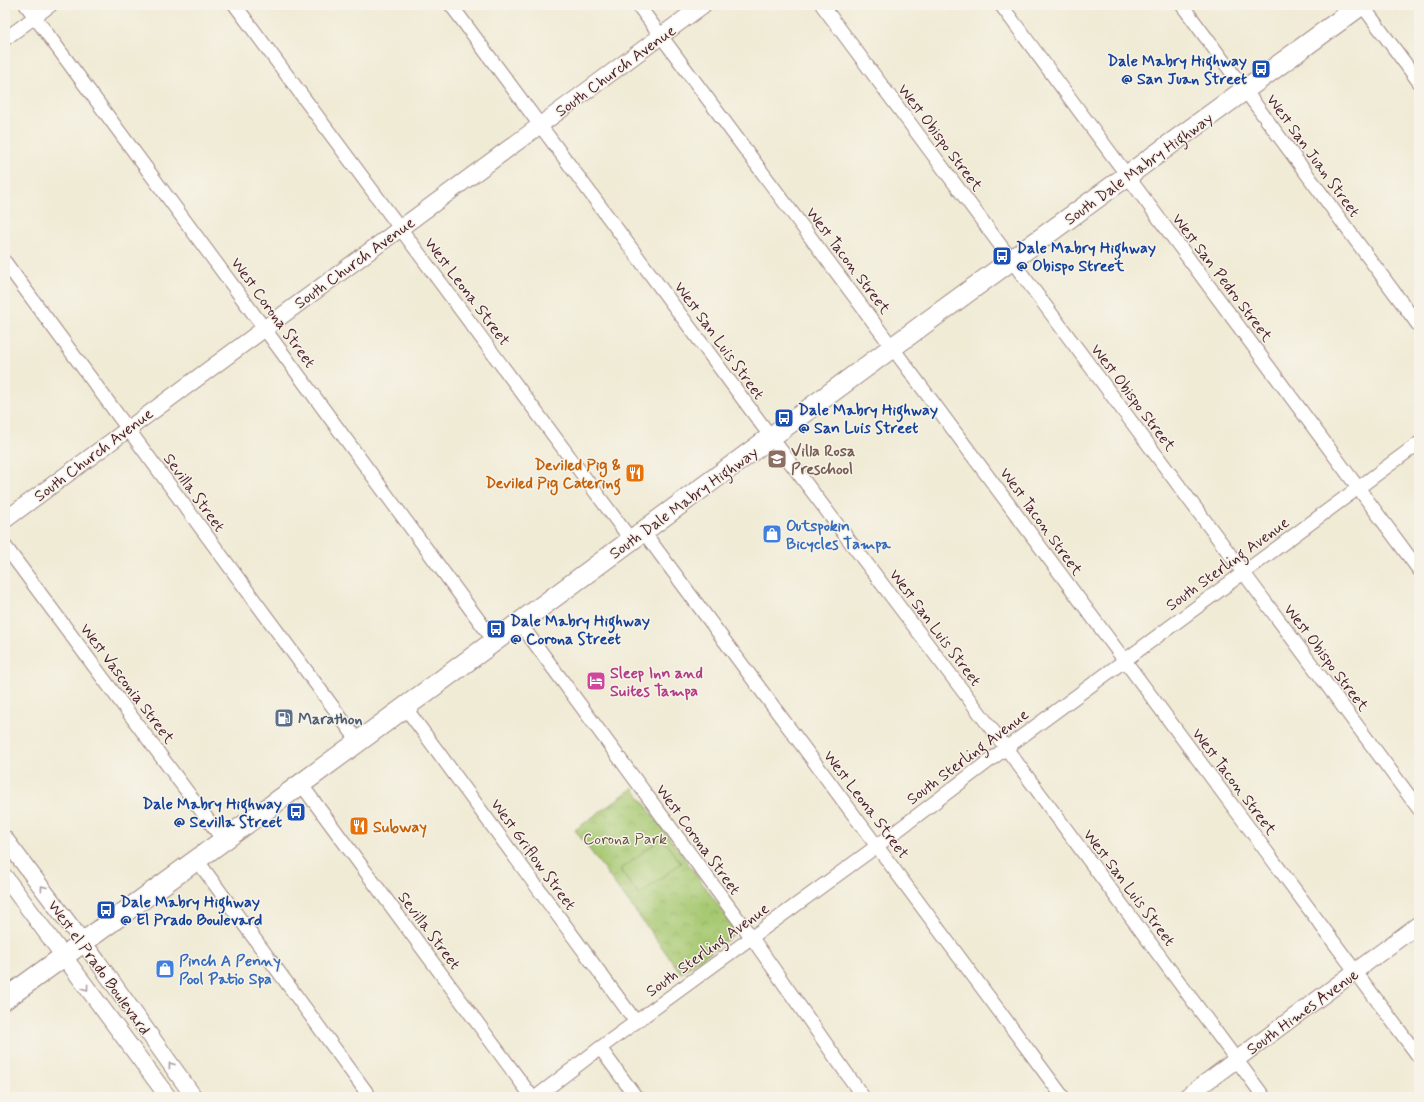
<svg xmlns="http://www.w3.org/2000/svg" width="1424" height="1102" font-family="Mynerve,sans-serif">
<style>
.park{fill:url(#park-crowns);stroke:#78744e}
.pitch{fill:#a7c972;stroke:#78744e}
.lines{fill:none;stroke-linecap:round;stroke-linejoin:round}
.minor-casing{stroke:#9d8580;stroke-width:15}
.tertiary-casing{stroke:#9d8580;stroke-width:18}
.primary-casing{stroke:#9d8580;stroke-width:22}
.minor{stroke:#fff;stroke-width:13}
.tertiary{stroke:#fff;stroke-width:16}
.primary{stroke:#fff;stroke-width:20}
.oneway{stroke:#ae9aa0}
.labels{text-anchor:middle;stroke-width:3;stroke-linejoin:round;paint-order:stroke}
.transit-label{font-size:16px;font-weight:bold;fill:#164399;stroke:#f7f3e8;text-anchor:start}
.street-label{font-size:16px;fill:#4a1f2b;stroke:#f7f3e8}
.education-label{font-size:16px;font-weight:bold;fill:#785e54;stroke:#f7f3e8;text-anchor:start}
.food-label{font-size:16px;font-weight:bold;fill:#c56008;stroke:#f7f3e8;text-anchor:end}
.shop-label{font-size:16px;font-weight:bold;fill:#366cbe;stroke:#f7f3e8;text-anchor:start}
.hotel-label{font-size:16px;font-weight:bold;fill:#b23c85;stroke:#f7f3e8;text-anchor:start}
.service-label{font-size:16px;font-weight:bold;fill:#4e5e75;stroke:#f7f3e8;text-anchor:start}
.park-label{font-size:16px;fill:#665240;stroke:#f7f3e8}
</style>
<defs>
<pattern id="park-crowns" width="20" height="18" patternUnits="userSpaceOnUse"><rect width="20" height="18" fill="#a7c972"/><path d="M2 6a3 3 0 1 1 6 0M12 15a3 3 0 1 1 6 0" fill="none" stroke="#91ac63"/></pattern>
</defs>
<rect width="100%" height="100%" fill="#f7f3e8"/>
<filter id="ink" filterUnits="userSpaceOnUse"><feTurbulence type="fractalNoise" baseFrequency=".025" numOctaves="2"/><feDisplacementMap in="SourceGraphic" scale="8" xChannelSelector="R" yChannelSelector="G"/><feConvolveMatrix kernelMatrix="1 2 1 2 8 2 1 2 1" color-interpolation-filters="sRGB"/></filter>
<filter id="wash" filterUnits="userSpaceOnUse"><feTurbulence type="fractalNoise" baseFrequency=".012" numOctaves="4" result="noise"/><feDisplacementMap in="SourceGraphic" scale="16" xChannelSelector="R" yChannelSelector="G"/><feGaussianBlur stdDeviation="0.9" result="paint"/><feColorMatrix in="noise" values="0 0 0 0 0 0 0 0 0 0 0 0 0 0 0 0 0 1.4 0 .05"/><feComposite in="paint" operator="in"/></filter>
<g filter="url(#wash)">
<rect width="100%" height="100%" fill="#f0ebd5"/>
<!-- park -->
<polygon class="park" points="633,788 738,932 681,973 575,830"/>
<!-- pitch -->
<polygon class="pitch" points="662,838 681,863 639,895 620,870"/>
</g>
<g filter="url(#ink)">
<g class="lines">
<defs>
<g id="minor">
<polyline points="26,5 264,328 494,641"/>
<polyline points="235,5 631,540"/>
<polyline points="451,5 771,437 1006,748 1264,1097"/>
<polyline points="638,5 1419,1057"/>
<polyline points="822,5 1419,809"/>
<polyline points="1001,5 1419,570"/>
<polyline points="1182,5 1419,326"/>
<polyline points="1362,5 1419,82"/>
<polyline points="5,39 51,5"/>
<polyline points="5,262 358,741"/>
<polyline points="643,531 1063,1097"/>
<polyline points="5,546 223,840"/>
<polyline points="519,622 752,938 863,1097"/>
<polyline points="405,707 636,1022"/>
<polyline points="301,784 532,1097"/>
<polyline points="197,860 370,1097"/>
<polyline points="600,1048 636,1097"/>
<polyline points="536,1097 600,1048 877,846 1006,748 1419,443"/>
</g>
<g id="tertiary">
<polyline points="5,520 703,5"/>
<polyline points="5,839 98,962 194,1097"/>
<polyline points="5,877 168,1097"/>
<polyline points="1186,1097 1419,924"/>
</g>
<polyline id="primary" points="5,999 301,784 924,324 1361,5"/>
</defs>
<!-- minor casing -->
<use href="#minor" class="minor-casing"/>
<!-- tertiary casing -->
<use href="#tertiary" class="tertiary-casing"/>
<!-- primary casing -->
<use href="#primary" class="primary-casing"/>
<!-- minor -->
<use href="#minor" class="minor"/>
<!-- tertiary -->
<use href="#tertiary" class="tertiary"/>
<!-- primary -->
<use href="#primary" class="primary"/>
</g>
<!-- one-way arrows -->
<defs><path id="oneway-chevron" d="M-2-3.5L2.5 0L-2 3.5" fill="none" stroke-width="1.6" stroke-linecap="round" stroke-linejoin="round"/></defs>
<g class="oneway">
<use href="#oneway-chevron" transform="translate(43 888) rotate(-127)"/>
<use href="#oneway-chevron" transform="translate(86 988) rotate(53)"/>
<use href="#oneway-chevron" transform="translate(171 1065) rotate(-126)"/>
</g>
</g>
<!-- icons -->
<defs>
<symbol id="bus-square" viewBox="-11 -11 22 22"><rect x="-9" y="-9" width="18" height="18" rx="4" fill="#1a4fb4" stroke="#f7f3e8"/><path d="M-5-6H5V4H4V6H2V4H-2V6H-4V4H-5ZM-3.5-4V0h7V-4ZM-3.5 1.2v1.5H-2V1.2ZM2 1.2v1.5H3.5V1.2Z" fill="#fff"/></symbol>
<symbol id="school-square" viewBox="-11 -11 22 22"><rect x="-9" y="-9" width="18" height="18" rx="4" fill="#8d6e63" stroke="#f7f3e8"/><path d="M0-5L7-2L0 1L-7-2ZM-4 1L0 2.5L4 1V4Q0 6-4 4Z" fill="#fff"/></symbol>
<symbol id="restaurant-square" viewBox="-11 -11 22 22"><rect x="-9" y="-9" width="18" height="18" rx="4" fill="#e8710a" stroke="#f7f3e8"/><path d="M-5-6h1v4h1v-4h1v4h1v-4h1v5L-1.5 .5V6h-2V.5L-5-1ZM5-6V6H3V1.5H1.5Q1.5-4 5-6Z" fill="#fff"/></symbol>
<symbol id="shop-square" viewBox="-11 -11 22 22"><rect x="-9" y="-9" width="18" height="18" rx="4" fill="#3f7fe0" stroke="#f7f3e8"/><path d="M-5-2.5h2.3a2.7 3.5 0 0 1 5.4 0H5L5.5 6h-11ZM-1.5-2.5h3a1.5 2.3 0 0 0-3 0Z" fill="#fff"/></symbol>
<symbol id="hotel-square" viewBox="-11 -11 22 22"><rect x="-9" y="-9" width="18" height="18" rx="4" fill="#d1479c" stroke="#f7f3e8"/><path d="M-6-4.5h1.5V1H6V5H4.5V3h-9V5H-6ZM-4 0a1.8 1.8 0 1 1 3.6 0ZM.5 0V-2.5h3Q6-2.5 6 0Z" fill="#fff"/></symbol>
<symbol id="fuel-square" viewBox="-11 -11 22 22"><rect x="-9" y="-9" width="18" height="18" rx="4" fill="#5c6f8a" stroke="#f7f3e8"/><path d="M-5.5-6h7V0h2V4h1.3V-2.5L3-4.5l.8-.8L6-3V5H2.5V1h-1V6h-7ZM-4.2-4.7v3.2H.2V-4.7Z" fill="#fff"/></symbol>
</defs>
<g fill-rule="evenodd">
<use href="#bus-square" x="1250" y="58" width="22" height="22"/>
<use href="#bus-square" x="991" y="245" width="22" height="22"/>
<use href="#bus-square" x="773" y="407" width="22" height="22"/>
<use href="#school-square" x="766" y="448" width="22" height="22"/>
<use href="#restaurant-square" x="624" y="462" width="22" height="22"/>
<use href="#shop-square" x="761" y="523" width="22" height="22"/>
<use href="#bus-square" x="485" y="618" width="22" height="22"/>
<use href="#hotel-square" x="585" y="670" width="22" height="22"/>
<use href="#fuel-square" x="273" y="707" width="22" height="22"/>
<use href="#bus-square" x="285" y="801" width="22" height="22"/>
<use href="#restaurant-square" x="348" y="815" width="22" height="22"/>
<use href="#bus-square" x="95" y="899" width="22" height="22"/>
<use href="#shop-square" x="154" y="958" width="22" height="22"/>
</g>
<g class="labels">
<!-- transit labels -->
<g class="transit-label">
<text x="1247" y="66" text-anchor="end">Dale Mabry Highway<tspan x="1247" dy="18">@ San Juan Street</tspan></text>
<text x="1016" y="253">Dale Mabry Highway<tspan x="1016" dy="18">@ Obispo Street</tspan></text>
<text x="798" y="415">Dale Mabry Highway<tspan x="798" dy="18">@ San Luis Street</tspan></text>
<text x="510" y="626">Dale Mabry Highway<tspan x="510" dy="18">@ Corona Street</tspan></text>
<text x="282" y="809" text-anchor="end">Dale Mabry Highway<tspan x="282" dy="18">@ Sevilla Street</tspan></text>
<text x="120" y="907">Dale Mabry Highway<tspan x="120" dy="18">@ El Prado Boulevard</tspan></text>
</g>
<!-- street labels -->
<g class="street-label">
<text transform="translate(615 70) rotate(-36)" y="6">South Church Avenue</text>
<text transform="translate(941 137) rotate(53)" y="6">West Obispo Street</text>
<text transform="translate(1314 155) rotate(54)" y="6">West San Juan Street</text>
<text transform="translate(1138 168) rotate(-36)" y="6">South Dale Mabry Highway</text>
<text transform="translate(849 260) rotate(53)" y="6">West Tacon Street</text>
<text transform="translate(354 262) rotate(-36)" y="6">South Church Avenue</text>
<text transform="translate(1223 277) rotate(53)" y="6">West San Pedro Street</text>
<text transform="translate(468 291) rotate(53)" y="6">West Leona Street</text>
<text transform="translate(274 312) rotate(54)" y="6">West Corona Street</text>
<text transform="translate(720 340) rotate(54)" y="6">West San Luis Street</text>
<text transform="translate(1134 397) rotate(53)" y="6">West Obispo Street</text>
<text transform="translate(93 454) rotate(-37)" y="6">South Church Avenue</text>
<text transform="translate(195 492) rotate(54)" y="6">Sevilla Street</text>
<text transform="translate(683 502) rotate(-36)" y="6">South Dale Mabry Highway</text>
<text transform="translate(1042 521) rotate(54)" y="6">West Tacon Street</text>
<text transform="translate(1227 563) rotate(-36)" y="6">South Sterling Avenue</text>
<text transform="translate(936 627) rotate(53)" y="6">West San Luis Street</text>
<text transform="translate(1327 657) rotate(53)" y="6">West Obispo Street</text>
<text transform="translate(128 683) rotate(53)" y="6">West Vasconia Street</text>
<text transform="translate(967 756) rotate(-37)" y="6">South Sterling Avenue</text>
<text transform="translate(1235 781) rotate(53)" y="6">West Tacon Street</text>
<text transform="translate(867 804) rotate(53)" y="6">West Leona Street</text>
<text transform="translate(699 839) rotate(54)" y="6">West Corona Street</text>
<text transform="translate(534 854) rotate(54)" y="6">West Griflow Street</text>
<text transform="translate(1130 887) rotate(53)" y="6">West San Luis Street</text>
<text transform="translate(430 930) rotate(53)" y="6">Sevilla Street</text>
<text transform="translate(707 949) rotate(-36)" y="6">South Sterling Avenue</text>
<text transform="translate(100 967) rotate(54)" y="6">West el Prado Boulevard</text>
<text transform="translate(1302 1011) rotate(-36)" y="6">South Himes Avenue</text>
</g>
<!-- education labels -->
<g class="education-label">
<text x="791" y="456">Villa Rosa<tspan x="791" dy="18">Preschool</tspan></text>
</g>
<!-- food labels -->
<g class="food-label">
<text x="621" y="470">Deviled Pig &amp;<tspan x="621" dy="18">Deviled Pig Catering</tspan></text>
<text x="373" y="832" text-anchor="start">Subway</text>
</g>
<!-- shop labels -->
<g class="shop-label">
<text x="786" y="531">Outspokin<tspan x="786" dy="18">Bicycles Tampa</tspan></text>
<text x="179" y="966">Pinch A Penny<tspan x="179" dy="18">Pool Patio Spa</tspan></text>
</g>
<!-- hotel labels -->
<g class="hotel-label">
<text x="610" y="678">Sleep Inn and<tspan x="610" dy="18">Suites Tampa</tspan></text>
</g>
<!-- service labels -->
<g class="service-label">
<text x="298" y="724">Marathon</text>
</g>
<!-- park labels -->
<g class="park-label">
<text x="625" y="844">Corona Park</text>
</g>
</g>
<!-- margin -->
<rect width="1424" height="1102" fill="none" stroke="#f7f3e8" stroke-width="20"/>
</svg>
